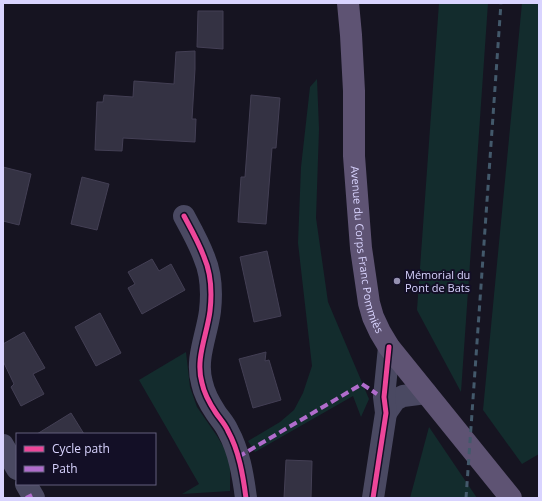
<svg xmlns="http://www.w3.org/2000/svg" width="542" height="501" font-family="'Open Sans',sans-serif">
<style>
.green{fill:#132c2d}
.building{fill:#343243;stroke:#433f54}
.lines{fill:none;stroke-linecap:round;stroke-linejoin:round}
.minor{stroke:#4a4962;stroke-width:22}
.major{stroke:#5e5373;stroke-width:22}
.rail{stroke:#43596b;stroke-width:3;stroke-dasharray:6 5;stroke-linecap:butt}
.quiet{stroke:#b06ccc;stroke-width:4;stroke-dasharray:8 4;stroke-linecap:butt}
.cycleway-casing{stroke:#130f26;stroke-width:8}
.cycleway{stroke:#ed469a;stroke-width:5}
.poi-dot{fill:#9591b1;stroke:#130f26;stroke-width:1.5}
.labels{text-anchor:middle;stroke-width:4;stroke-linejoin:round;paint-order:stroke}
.street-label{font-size:11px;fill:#d9d4ff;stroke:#130f26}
.poi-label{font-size:11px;fill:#d9d4ff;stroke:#130f26;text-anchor:start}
</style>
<rect width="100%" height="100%" fill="#161421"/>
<!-- green -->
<g class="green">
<polygon points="439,3 488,3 461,392 417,310"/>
<polygon points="522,3 539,3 539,454 522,464 483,410"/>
<polygon points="317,79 319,129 316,218 328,302 369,399 361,417 353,396 255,452 248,441 280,422 294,410 303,393 312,366 298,243 301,167 310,87"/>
<polygon points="186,352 190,387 197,407 217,436 230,458 230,491 182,494 199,484 139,380"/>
<polygon points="429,427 477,498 410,498"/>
</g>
<!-- building -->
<g class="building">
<polygon points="198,11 223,11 223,49 197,47"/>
<polygon points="195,51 195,69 192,119 196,119 195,142 123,138 122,151 95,150 97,102 103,102 104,95 133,97 134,81 174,84 176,52"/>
<polygon points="251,95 280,98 276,148 272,148 266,224 238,222 241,177 245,177"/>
<polygon points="3,167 31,174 19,225 3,221"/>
<polygon points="82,177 109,184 97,230 71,224"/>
<polygon points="267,251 281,316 254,322 240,257"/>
<polygon points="152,259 159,271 171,264 185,290 142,314 128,288 135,284 128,272"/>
<polygon points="100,313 121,353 96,366 75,327"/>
<polygon points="24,332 45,368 33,374 44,394 21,406 11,387 14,384 3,361 3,344"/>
<polygon points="266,352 265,361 269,360 281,400 253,408 239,359"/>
<polygon points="71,413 84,434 37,434"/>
<polygon points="286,460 312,461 311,498 284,498"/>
</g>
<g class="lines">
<!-- minor -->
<g class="minor">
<path d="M184,216C191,229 199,243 204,257C211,273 212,293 210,311C207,335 195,359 202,383C204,393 210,404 216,413C220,419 225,424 228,431C239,451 243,475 246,498"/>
<polyline points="386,413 395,400 403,396 426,393"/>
<polyline points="3,445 17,469"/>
<polyline points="26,484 34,498"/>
<polyline points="373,498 386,413 384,397 389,347"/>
</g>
<!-- major -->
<path class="major" id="s1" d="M348,3L351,35L354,91V156L361,248L369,303L373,317L380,332L389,347L511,498"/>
<!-- rail -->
<polyline class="rail" points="466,498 501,3"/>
<!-- quiet -->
<g class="quiet">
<polyline points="238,457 362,384 377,394"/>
<polyline points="26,498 32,495"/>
</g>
<defs>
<g id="cycleway">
<path d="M184,216C191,229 199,243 204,257C211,273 212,293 210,311C207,335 195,359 202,383C204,393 210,404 216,413C220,419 225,424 228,431C239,451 243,475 246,498"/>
<polyline points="373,498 386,413 384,397 389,347"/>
</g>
</defs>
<!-- cycleway casing -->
<use href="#cycleway" class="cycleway-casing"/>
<!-- cycleway -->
<use href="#cycleway" class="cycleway"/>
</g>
<!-- markers -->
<circle class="poi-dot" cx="397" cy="281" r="4"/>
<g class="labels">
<!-- street labels -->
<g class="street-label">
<text dy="4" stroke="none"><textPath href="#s1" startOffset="248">Avenue du Corps Franc Pommiès</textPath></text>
</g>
<!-- poi labels -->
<g class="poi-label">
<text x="405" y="279">Mémorial du<tspan x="405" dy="13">Pont de Bats</tspan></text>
</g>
</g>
<!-- border -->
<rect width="542" height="501" fill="none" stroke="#d9d4ff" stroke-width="8"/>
<!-- legend -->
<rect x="16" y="433" width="140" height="52" fill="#130f26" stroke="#625e7d"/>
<rect x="24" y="446" width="20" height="6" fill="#ed469a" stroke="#625e7d"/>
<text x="52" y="453" font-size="12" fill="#d9d4ff">Cycle path</text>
<rect x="24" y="466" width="20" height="6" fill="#b06ccc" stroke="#625e7d"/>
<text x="52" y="473" font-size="12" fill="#d9d4ff">Path</text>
</svg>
